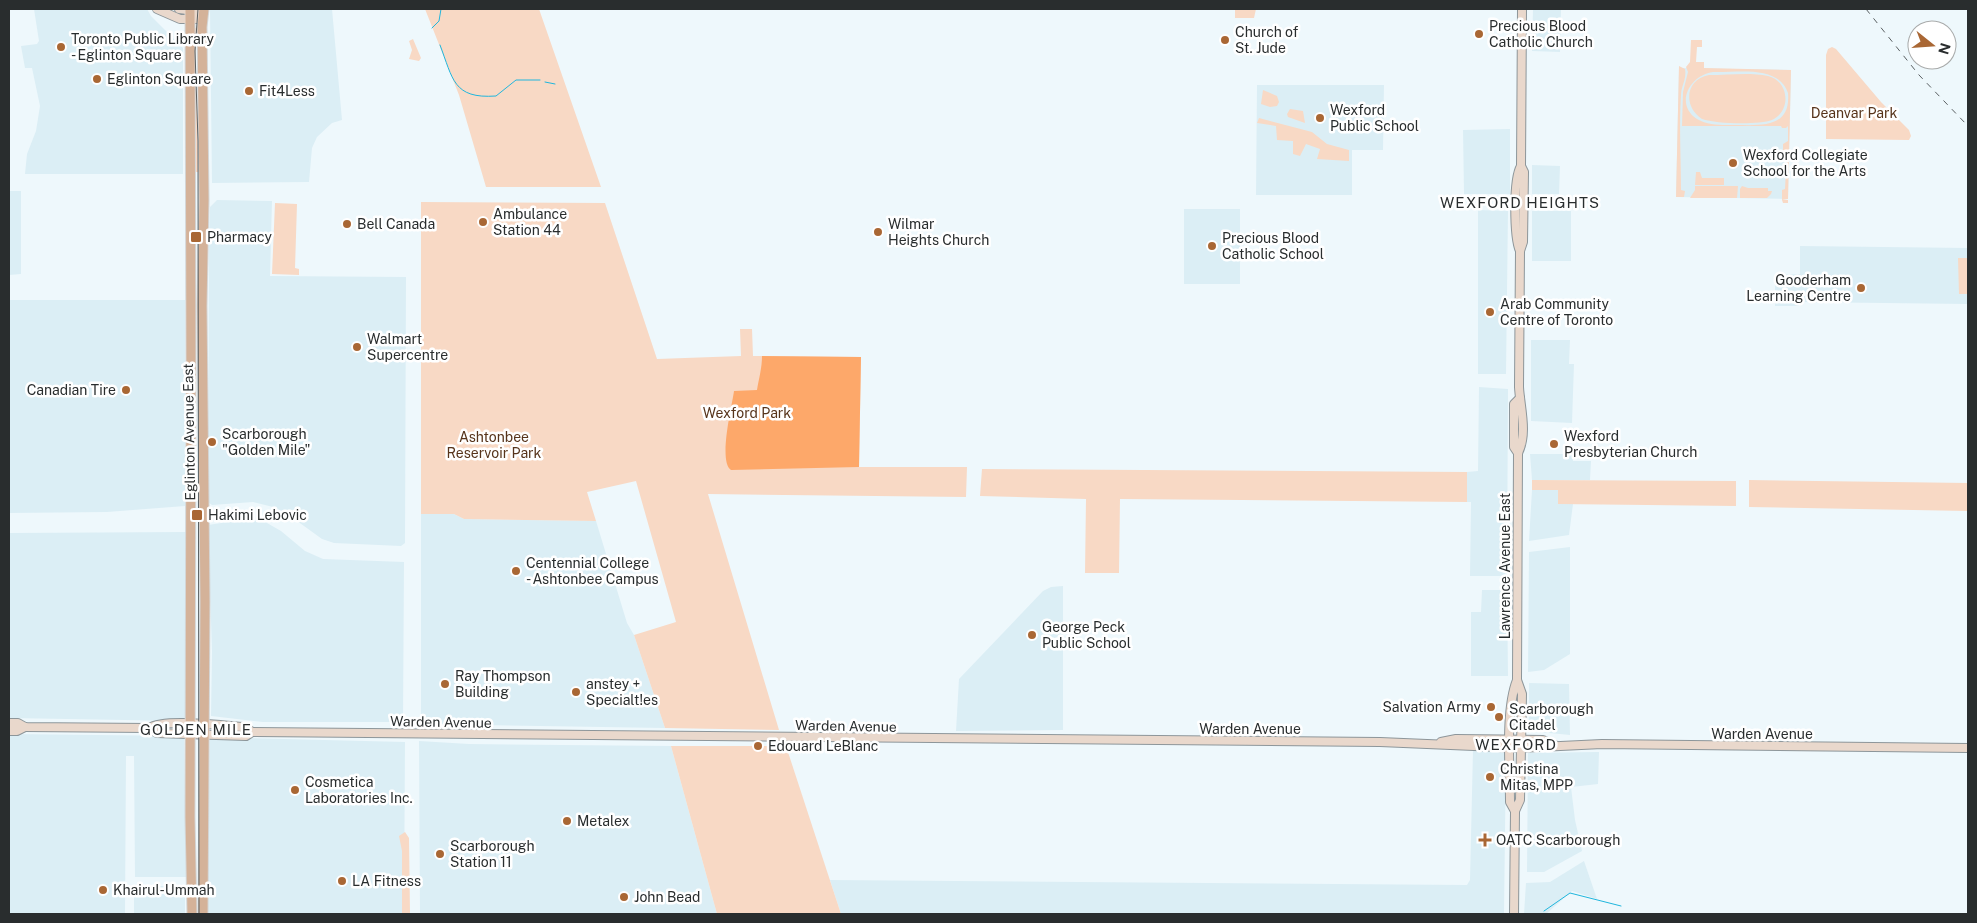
<svg xmlns="http://www.w3.org/2000/svg" width="1977" height="923" font-family="'Public Sans',sans-serif">
<style>
.built{fill:#dbeef5}
.green{fill:#f8d9c5;fill-rule:evenodd}
.forest{fill:#fda86a}
.lines{fill:none;stroke-linecap:round;stroke-linejoin:round}
.stream{stroke:#20b6dd;stroke-width:1}
.secondary-casing{stroke:#8d969a;stroke-width:10}
.primary-casing{stroke:#d4d5d5;stroke-width:11}
.secondary{stroke:#e9d8cc;stroke-width:8}
.primary{stroke:#d4b299;stroke-width:9}
.tram{stroke:#5a6062;stroke-width:1}
.rail{stroke:#5a6062;stroke-width:1;stroke-dasharray:6 6;stroke-linecap:butt}
.poi-dot{fill:#a96734;stroke:#fff;stroke-width:2}
.labels{text-anchor:middle;stroke-width:5;stroke-linejoin:round;paint-order:stroke}
.poi-label{font-size:14px;fill:#292d2e;stroke:#fff;text-anchor:start}
.park-label{font-size:14px;fill:#57341b;stroke:#fff}
.street-label{font-size:14px;fill:#292d2e;stroke:#fff}
.neighbourhood-label{font-size:15px;letter-spacing:1px;fill:#292d2e;stroke:#fff}
</style>
<rect width="100%" height="100%" fill="#eef8fc"/>
<!-- built -->
<g class="built">
<polygon points="34,9 147,9 151,16 183,48 183,174 25,174 27,154 36,131 40,106 32,68 25,68 21,46 37,44 39,41"/>
<polygon points="210,9 332,9 342,120 332,123 317,137 312,148 309,182 212,183"/>
<polygon points="1533,9 1561,9 1560,52 1532,51"/>
<polygon points="1679,68 1791,70 1788,199 1676,197"/>
<polygon points="1257,85 1384,85 1383,150 1352,150 1352,195 1256,195"/>
<polygon points="1510,129 1510,194 1464,194 1463,130"/>
<polygon points="1532,165 1560,166 1559,194 1532,194"/>
<polygon points="9,191 21,191 21,274 9,275"/>
<polygon points="217,200 272,201 270,276 406,277 405,543 401,546 334,543 322,539 286,513 273,507 253,502 212,505 208,502 209,235 210,207"/>
<rect x="1184" y="209" width="56" height="75"/>
<polygon points="1478,210 1508,211 1506,374 1478,374"/>
<rect x="1532" y="211" width="39" height="50"/>
<polygon points="1800,246 1968,248 1968,304 1800,302 1799,306 1775,306 1775,275 1800,274"/>
<polygon points="9,300 185,300 185,506 107,512 9,513"/>
<polygon points="1531,340 1570,340 1569,364 1574,364 1572,423 1531,421"/>
<polygon points="1479,387 1508,389 1507,576 1470,576 1471,502 1467,502 1467,472 1478,471"/>
<polygon points="1530,454 1572,454 1573,461 1591,461 1590,480 1532,480"/>
<polygon points="1532,490 1558,490 1558,504 1573,504 1569,535 1529,541"/>
<polygon points="421,514 454,514 464,519 596,521 627,623 634,635 665,728 421,724"/>
<polygon points="248,519 267,523 281,531 305,551 323,559 404,562 403,722 263,722 211,716 212,652 208,525"/>
<polygon points="186,532 186,716 182,721 9,718 9,533"/>
<polygon points="1570,547 1570,654 1544,670 1528,672 1529,552"/>
<polygon points="1063,586 1063,730 956,731 959,679 1043,591 1051,587"/>
<polygon points="1482,590 1507,590 1508,676 1471,676 1471,612 1481,612"/>
<polygon points="1529,683 1569,684 1570,735 1529,731"/>
<polygon points="9,734 184,736 186,877 135,877 134,756 126,756 125,914 9,914"/>
<polygon points="210,737 405,742 404,914 207,914"/>
<polygon points="419,741 469,744 671,746 717,914 420,914"/>
<polygon points="1473,750 1506,751 1504,914 841,914 830,880 1467,885 1470,880"/>
<polygon points="1599,752 1598,784 1571,787 1575,820 1582,851 1544,872 1527,872 1528,753"/>
<polygon points="1584,861 1597,899 1572,891 1546,914 1524,914 1526,883 1550,882"/>
<polygon points="139,886 185,886 185,914 134,914 134,891"/>
</g>
<!-- green -->
<g class="green">
<polygon points="425,9 539,9 601,187 486,187 459,95"/>
<polygon points="1235,9 1256,9 1254,18 1235,18"/>
<polygon points="193,28 197,28 195,63 199,172 196,172"/>
<polygon points="413,39 421,58 419,61 409,59 412,50 409,41"/>
<path d="M1691,40H1702V47H1697L1696,62H1704V68L1791,70L1788,199H1782L1788,200V203H1783L1782,200V190L1785,189L1787,152H1783V144L1788,141V126L1786,128H1782L1781,126H1682L1683,92L1688,72L1686,67L1690,62ZM1713,72C1737,73 1778,64 1788,93C1791,129 1760,125 1735,125C1722,125 1709,126 1697,119C1674,104 1690,75 1713,72Z"/>
<polygon points="1832,47 1836,49 1881,102 1909,130 1911,136 1909,140 1826,139 1826,55 1828,49"/>
<path d="M1679,66L1685,69C1687,79 1681,86 1681,95C1679,127 1681,158 1681,190L1685,191L1684,197H1676Z"/>
<path d="M1709,75C1728,75 1750,72 1768,76C1789,81 1792,111 1772,120C1759,125 1716,124 1702,119C1683,107 1685,79 1709,75Z"/>
<polygon points="1263,90 1277,96 1279,102 1277,106 1270,107 1261,104"/>
<polygon points="1290,109 1303,111 1305,123 1288,117 1287,114"/>
<polygon points="1259,118 1312,132 1327,144 1349,150 1349,161 1317,159 1320,149 1306,144 1300,156 1293,154 1293,141 1277,140 1276,126 1257,123"/>
<polygon points="1696,172 1700,172 1702,178 1724,178 1724,185 1695,185"/>
<polygon points="1695,186 1738,186 1737,198 1690,198 1695,190"/>
<polygon points="1742,186 1748,188 1768,188 1768,191 1772,191 1771,194 1767,198 1740,198 1740,189"/>
<polygon points="421,202 605,203 657,359 741,356 740,329 752,329 753,356 861,357 859,467 967,467 966,497 708,494 779,730 665,728 634,635 676,622 636,481 587,492 596,521 464,519 454,514 421,514"/>
<polygon points="275,203 297,204 295,268 299,269 299,275 272,274"/>
<polygon points="1958,258 1968,258 1968,294 1959,294"/>
<polygon points="982,469 1467,472 1467,502 1120,499 1119,573 1085,573 1086,499 980,496"/>
<polygon points="1532,480 1736,481 1736,506 1558,504 1558,490 1532,490"/>
<polygon points="1749,480 1968,483 1968,511 1749,507"/>
<polygon points="671,746 786,746 841,914 717,914"/>
<polygon points="405,832 409,838 410,914 402,914 402,851 399,836"/>
</g>
<!-- forest -->
<path class="forest" d="M762,356L861,357L859,467L731,470C718,461 732,406 734,391L757,390C759,378 762,368 762,356Z"/>
<g class="lines">
<!-- stream -->
<g class="stream">
<polyline points="432,28 439,21 441,9"/>
<path d="M440,45C453,79 453,99 496,96L516,80H540"/>
<polyline points="545,82 555,84"/>
<polyline points="1544,911 1570,893 1621,906"/>
</g>
<defs>
<g id="secondary">
<polyline points="157,9 180,19 202,19"/>
<polyline points="179,9 204,12"/>
<path d="M1520,251C1514,237 1513,179 1521,166L1522,9"/>
<polyline points="1518,453 1514,447 1514,404 1520,398"/>
<polyline points="9,723 18,723 25,727 149,728 157,733 246,736 252,732 1380,742 1521,748 1602,744 1968,748"/>
<path d="M149,728C165,718 224,726 246,727L252,732"/>
<polyline points="9,731 17,731 25,727"/>
<polyline points="1441,742 1456,739 1543,740 1555,745"/>
<path d="M1515,811L1520,800L1522,694L1517,680L1518,453C1528,433 1520,407 1519,387L1520,251L1523,242L1524,172L1521,166"/>
<path d="M1514,914L1515,811L1510,802C1510,767 1505,710 1517,680"/>
</g>
<g id="primary">
<polyline points="190,9 191,365 190,817 192,914"/>
<polyline points="203,914 205,601 202,306 204,200 202,27 204,9"/>
</g>
</defs>
<!-- secondary casing -->
<use href="#secondary" class="secondary-casing"/>
<!-- primary casing -->
<use href="#primary" class="primary-casing"/>
<!-- secondary -->
<use href="#secondary" class="secondary"/>
<!-- primary -->
<use href="#primary" class="primary"/>
<!-- tram -->
<polyline class="tram" points="198,9 195,51 198,141 199,914"/>
<!-- rail -->
<polyline class="rail" points="1866,9 1919,75 1968,126"/>
</g>
<!-- markers -->
<g class="poi-dot">
<circle cx="1479" cy="34" r="5"/>
<circle cx="1225" cy="40" r="5"/>
<circle cx="61" cy="47" r="5"/>
<circle cx="97" cy="79" r="5"/>
<circle cx="249" cy="91" r="5"/>
<circle cx="1320" cy="118" r="5"/>
<circle cx="1733" cy="163" r="5"/>
<circle cx="483" cy="222" r="5"/>
<circle cx="347" cy="224" r="5"/>
<circle cx="878" cy="232" r="5"/>
<rect x="190" y="231" width="12" height="12" rx="2.5"/>
<circle cx="1212" cy="246" r="5"/>
<circle cx="1861" cy="288" r="5"/>
<circle cx="1490" cy="312" r="5"/>
<circle cx="357" cy="347" r="5"/>
<circle cx="126" cy="390" r="5"/>
<circle cx="212" cy="442" r="5"/>
<circle cx="1554" cy="444" r="5"/>
<rect x="191" y="509" width="12" height="12" rx="2.5"/>
<circle cx="516" cy="571" r="5"/>
<circle cx="1032" cy="635" r="5"/>
<circle cx="445" cy="684" r="5"/>
<circle cx="576" cy="692" r="5"/>
<circle cx="1491" cy="707" r="5"/>
<circle cx="1499" cy="717" r="5"/>
<circle cx="758" cy="746" r="5"/>
<circle cx="1490" cy="777" r="5"/>
<circle cx="295" cy="790" r="5"/>
<circle cx="567" cy="821" r="5"/>
<path d="M1482.5 832.5h5v5h5v5h-5v5h-5v-5h-5v-5h5z"/>
<circle cx="440" cy="854" r="5"/>
<circle cx="342" cy="881" r="5"/>
<circle cx="103" cy="890" r="5"/>
<circle cx="624" cy="897" r="5"/>
</g>
<g class="labels">
<!-- poi labels -->
<g class="poi-label">
<text x="1489" y="31">Precious Blood<tspan x="1489" dy="16">Catholic Church</tspan></text>
<text x="1235" y="37">Church of<tspan x="1235" dy="16">St. Jude</tspan></text>
<text x="71" y="44">Toronto Public Library<tspan x="71" dy="16">- Eglinton Square</tspan></text>
<text x="107" y="84">Eglinton Square</text>
<text x="259" y="96">Fit4Less</text>
<text x="1330" y="115">Wexford<tspan x="1330" dy="16">Public School</tspan></text>
<text x="1743" y="160">Wexford Collegiate<tspan x="1743" dy="16">School for the Arts</tspan></text>
<text x="493" y="219">Ambulance<tspan x="493" dy="16">Station 44</tspan></text>
<text x="357" y="229">Bell Canada</text>
<text x="888" y="229">Wilmar<tspan x="888" dy="16">Heights Church</tspan></text>
<text x="207" y="242">Pharmacy</text>
<text x="1222" y="243">Precious Blood<tspan x="1222" dy="16">Catholic School</tspan></text>
<text x="1851" y="285" text-anchor="end">Gooderham<tspan x="1851" dy="16">Learning Centre</tspan></text>
<text x="1500" y="309">Arab Community<tspan x="1500" dy="16">Centre of Toronto</tspan></text>
<text x="367" y="344">Walmart<tspan x="367" dy="16">Supercentre</tspan></text>
<text x="116" y="395" text-anchor="end">Canadian Tire</text>
<text x="222" y="439">Scarborough<tspan x="222" dy="16">"Golden Mile"</tspan></text>
<text x="1564" y="441">Wexford<tspan x="1564" dy="16">Presbyterian Church</tspan></text>
<text x="208" y="520">Hakimi Lebovic</text>
<text x="526" y="568">Centennial College<tspan x="526" dy="16">- Ashtonbee Campus</tspan></text>
<text x="1042" y="632">George Peck<tspan x="1042" dy="16">Public School</tspan></text>
<text x="455" y="681">Ray Thompson<tspan x="455" dy="16">Building</tspan></text>
<text x="586" y="689">anstey +<tspan x="586" dy="16">Specialt!es</tspan></text>
<text x="1481" y="712" text-anchor="end">Salvation Army</text>
<text x="1509" y="714">Scarborough<tspan x="1509" dy="16">Citadel</tspan></text>
<text x="768" y="751">Edouard LeBlanc</text>
<text x="1500" y="774">Christina<tspan x="1500" dy="16">Mitas, MPP</tspan></text>
<text x="305" y="787">Cosmetica<tspan x="305" dy="16">Laboratories Inc.</tspan></text>
<text x="577" y="826">Metalex</text>
<text x="1496" y="845">OATC Scarborough</text>
<text x="450" y="851">Scarborough<tspan x="450" dy="16">Station 11</tspan></text>
<text x="352" y="886">LA Fitness</text>
<text x="113" y="895">Khairul-Ummah</text>
<text x="634" y="902">John Bead</text>
</g>
<!-- park labels -->
<g class="park-label">
<text x="1854" y="118">Deanvar Park</text>
<text x="747" y="418">Wexford Park</text>
<text x="494" y="442">Ashtonbee<tspan x="494" dy="16">Reservoir Park</tspan></text>
</g>
<!-- street labels -->
<g class="street-label">
<text transform="translate(189 432) rotate(-91)" y="5">Eglinton Avenue East</text>
<text transform="translate(1505 566) rotate(-90)" y="5">Lawrence Avenue East</text>
<text transform="translate(441 722) rotate(1)" y="5">Warden Avenue</text>
<text transform="translate(846 726) rotate(1)" y="5">Warden Avenue</text>
<text x="1250" y="734">Warden Avenue</text>
<text x="1762" y="739">Warden Avenue</text>
</g>
<!-- neighbourhood labels -->
<g class="neighbourhood-label">
<text x="1520" y="208">WEXFORD HEIGHTS</text>
<text x="196" y="735">GOLDEN MILE</text>
<text x="1516" y="750">WEXFORD</text>
</g>
</g>
<!-- border -->
<rect width="1977" height="923" fill="none" stroke="#292d2e" stroke-width="20"/>
<!-- north arrow -->
<g transform="translate(1932 45) rotate(107)"><circle r="24" fill="#ffffff" stroke="#a9abab"/>
<path d="M0-4L9 19L0 12L-9 19Z" fill="#a96734"/>
<text y="-8" font-size="14" font-weight="bold" text-anchor="middle" fill="#292d2e">N</text>
</g>
</svg>
